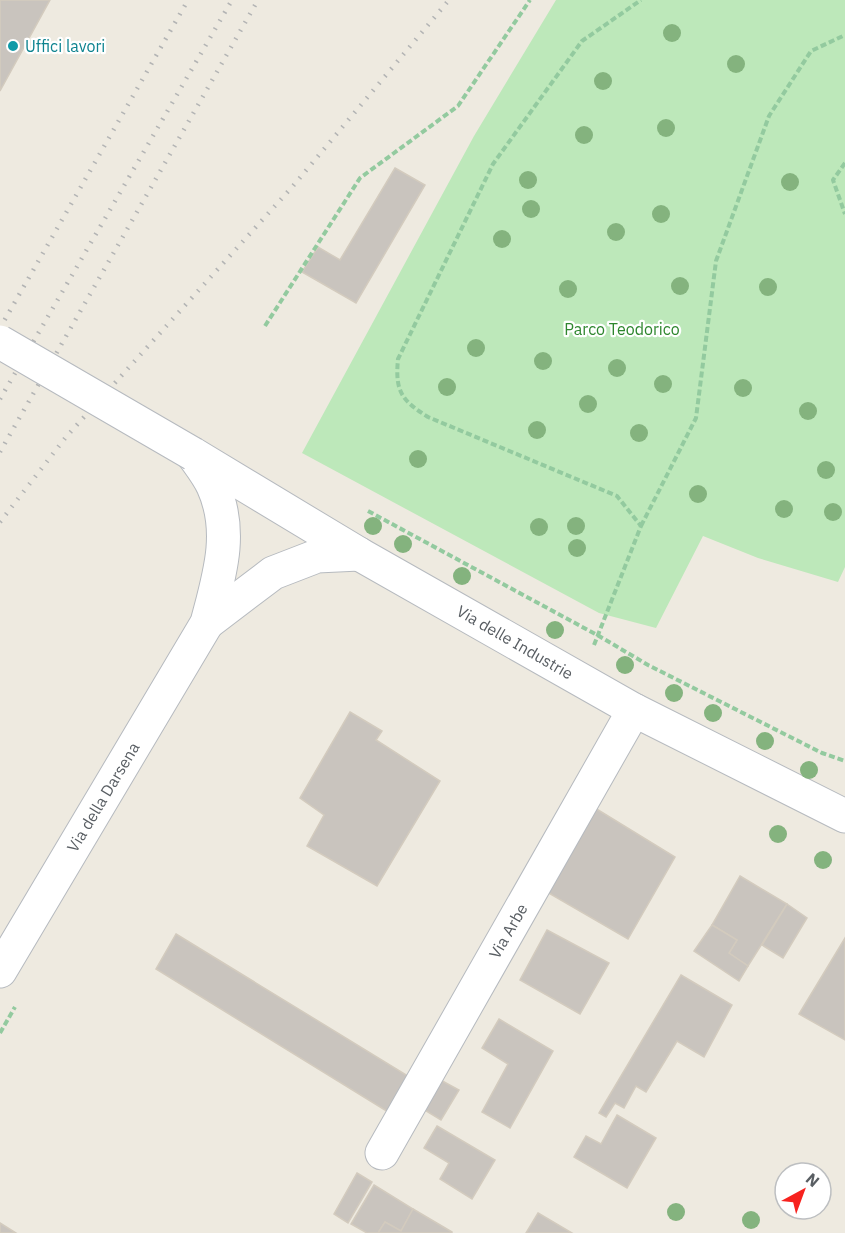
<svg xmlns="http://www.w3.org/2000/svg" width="845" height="1233" font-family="'IBM Plex Sans',sans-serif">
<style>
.green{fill:#bde8ba}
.building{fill:#c9c4be;stroke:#d3cbbe;stroke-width:1.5}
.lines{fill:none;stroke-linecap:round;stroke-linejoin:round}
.minor-casing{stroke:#b6babf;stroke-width:35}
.tertiary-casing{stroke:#b6babf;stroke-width:35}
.path{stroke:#93ca9f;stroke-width:4;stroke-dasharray:6 3;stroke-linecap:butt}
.minor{stroke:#fff;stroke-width:33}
.tertiary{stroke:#fff;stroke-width:33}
.rail{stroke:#b3b4b4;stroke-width:4.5;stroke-dasharray:1.5 8;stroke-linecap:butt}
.tertiary-bridge-casing{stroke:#b6babf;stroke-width:35;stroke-linecap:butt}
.tertiary-bridge{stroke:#fff;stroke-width:33}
.tree{fill:#84b37e}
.culture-dot{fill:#0f9aa8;stroke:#fff;stroke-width:2}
.labels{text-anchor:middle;stroke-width:4.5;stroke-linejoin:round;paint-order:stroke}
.culture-label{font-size:16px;fill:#0d838f;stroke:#fff;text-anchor:start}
.park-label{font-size:16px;fill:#2e862e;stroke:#fff}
.street-label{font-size:16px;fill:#595e63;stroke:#fff}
</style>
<rect width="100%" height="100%" fill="#eeeae0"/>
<!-- green -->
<polygon class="green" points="556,0 845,0 845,567 838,582 758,558 703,536 656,628 599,613 302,453 474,136"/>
<!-- building -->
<g class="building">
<polygon points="0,0 50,0 0,91"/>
<polygon points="395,168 425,185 356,303 302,272 318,247 340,260"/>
<polygon points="350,712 382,731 376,740 440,781 377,886 307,846 324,815 300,798"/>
<polygon points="590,805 675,857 628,939 540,888"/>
<polygon points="740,876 787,904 748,966 729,953 737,940 712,925"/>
<polygon points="787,904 807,918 783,958 762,945"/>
<polygon points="712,925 737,940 729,953 748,966 739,981 694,951"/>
<polygon points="547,930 609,963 580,1014 520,980"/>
<polygon points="176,934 416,1081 393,1115 156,969"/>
<polygon points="845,938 845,1040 799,1014"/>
<polygon points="681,975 732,1005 704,1057 677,1041 646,1092 636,1086 624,1108 615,1103 606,1117 599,1113"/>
<polygon points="499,1019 553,1051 510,1128 482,1112 508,1064 482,1048"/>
<polygon points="435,1077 459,1090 441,1120 418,1106"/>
<polygon points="617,1115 656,1138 627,1188 574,1157 586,1136 601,1144"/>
<polygon points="437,1126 495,1160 472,1199 440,1179 449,1163 424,1148"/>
<polygon points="357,1173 372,1182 348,1223 334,1214"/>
<polygon points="374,1185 413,1209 401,1231 385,1222 378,1233 367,1233 351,1224"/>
<polygon points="413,1209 452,1232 452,1233 378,1233 385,1222 401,1231"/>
<polygon points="538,1213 572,1233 526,1233"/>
<polygon points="0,1223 16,1233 0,1233"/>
</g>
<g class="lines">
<defs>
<polyline id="minor" points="382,1153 634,710"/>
<g id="tertiary">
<polyline points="193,454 359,554 634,710 845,816"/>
<polyline points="207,623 273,573 317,556 359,554"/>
<path d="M0,971L207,623C219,577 234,532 213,486C208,475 200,465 193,455"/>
</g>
</defs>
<!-- minor casing -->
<use href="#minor" class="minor-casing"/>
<!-- tertiary casing -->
<use href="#tertiary" class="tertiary-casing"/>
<!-- path -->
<g class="path">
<polyline points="845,163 833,180 845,214"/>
<polyline points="265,326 360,178 458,106 530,0"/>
<polyline points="368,511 599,636 648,665 822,753 845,761"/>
<polyline points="641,526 696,418 716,261 769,116 811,51 845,35"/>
<path d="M594,645L641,526L617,496L428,417C401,400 395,391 398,359L493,164L582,41L641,0"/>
<polyline points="0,1033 15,1007"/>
</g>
<!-- minor -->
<use href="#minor" class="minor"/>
<!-- tertiary -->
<use href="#tertiary" class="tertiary"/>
<!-- rail -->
<g class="rail">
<polyline points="0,328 188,0"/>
<polyline points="0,399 232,0"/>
<polyline points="0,452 258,0"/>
<polyline points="0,522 66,437 293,186 449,0"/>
</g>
<defs>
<polyline id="tertiary-bridge" points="0,342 193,454"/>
</defs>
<!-- tertiary-bridge casing -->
<use href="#tertiary-bridge" class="tertiary-bridge-casing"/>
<!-- tertiary-bridge -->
<use href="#tertiary-bridge" class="tertiary-bridge"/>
</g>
<!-- trees -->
<g class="tree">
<circle cx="672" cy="33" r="9"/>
<circle cx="736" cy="64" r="9"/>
<circle cx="603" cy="81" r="9"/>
<circle cx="666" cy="128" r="9"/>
<circle cx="584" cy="135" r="9"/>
<circle cx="528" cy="180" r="9"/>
<circle cx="790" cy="182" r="9"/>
<circle cx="531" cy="209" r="9"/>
<circle cx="661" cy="214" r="9"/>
<circle cx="616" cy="232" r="9"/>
<circle cx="502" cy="239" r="9"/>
<circle cx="680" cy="286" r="9"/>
<circle cx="768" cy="287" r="9"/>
<circle cx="568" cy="289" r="9"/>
<circle cx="476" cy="348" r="9"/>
<circle cx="543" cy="361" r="9"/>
<circle cx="617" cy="368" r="9"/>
<circle cx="663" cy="384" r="9"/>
<circle cx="447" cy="387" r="9"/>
<circle cx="743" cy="388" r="9"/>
<circle cx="588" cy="404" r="9"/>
<circle cx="808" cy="411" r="9"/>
<circle cx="537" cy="430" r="9"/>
<circle cx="639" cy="433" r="9"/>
<circle cx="418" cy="459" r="9"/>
<circle cx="826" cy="470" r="9"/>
<circle cx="698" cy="494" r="9"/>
<circle cx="784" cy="509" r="9"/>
<circle cx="833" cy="512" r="9"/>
<circle cx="373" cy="526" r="9"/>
<circle cx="576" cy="526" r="9"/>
<circle cx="539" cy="527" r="9"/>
<circle cx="403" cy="544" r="9"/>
<circle cx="577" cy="548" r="9"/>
<circle cx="462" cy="576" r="9"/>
<circle cx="555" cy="630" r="9"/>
<circle cx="625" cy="665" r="9"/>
<circle cx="674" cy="693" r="9"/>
<circle cx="713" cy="713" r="9"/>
<circle cx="765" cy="741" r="9"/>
<circle cx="809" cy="770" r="9"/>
<circle cx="778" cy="834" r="9"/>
<circle cx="823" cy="860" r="9"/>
<circle cx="676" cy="1212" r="9"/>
<circle cx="751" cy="1220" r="9"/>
</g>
<!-- markers -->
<circle class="culture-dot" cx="13" cy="46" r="6"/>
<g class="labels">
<!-- culture labels -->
<g class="culture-label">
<text x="25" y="52">Uffici lavori</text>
</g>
<!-- park labels -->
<g class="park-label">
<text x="622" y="335">Parco Teodorico</text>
</g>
<!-- street labels -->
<g class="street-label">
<text transform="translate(515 642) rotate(30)" y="6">Via delle Industrie</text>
<text transform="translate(103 797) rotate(-59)" y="6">Via della Darsena</text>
<text transform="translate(508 931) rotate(-60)" y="6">Via Arbe</text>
</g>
</g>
<!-- north arrow -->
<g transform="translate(803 1191) rotate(41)"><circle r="28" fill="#ffffff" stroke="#bdbfc1" stroke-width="1.5"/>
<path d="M0-4.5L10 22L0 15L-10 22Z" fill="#f7221e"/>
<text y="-9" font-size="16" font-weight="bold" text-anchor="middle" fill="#595e63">N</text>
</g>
</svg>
